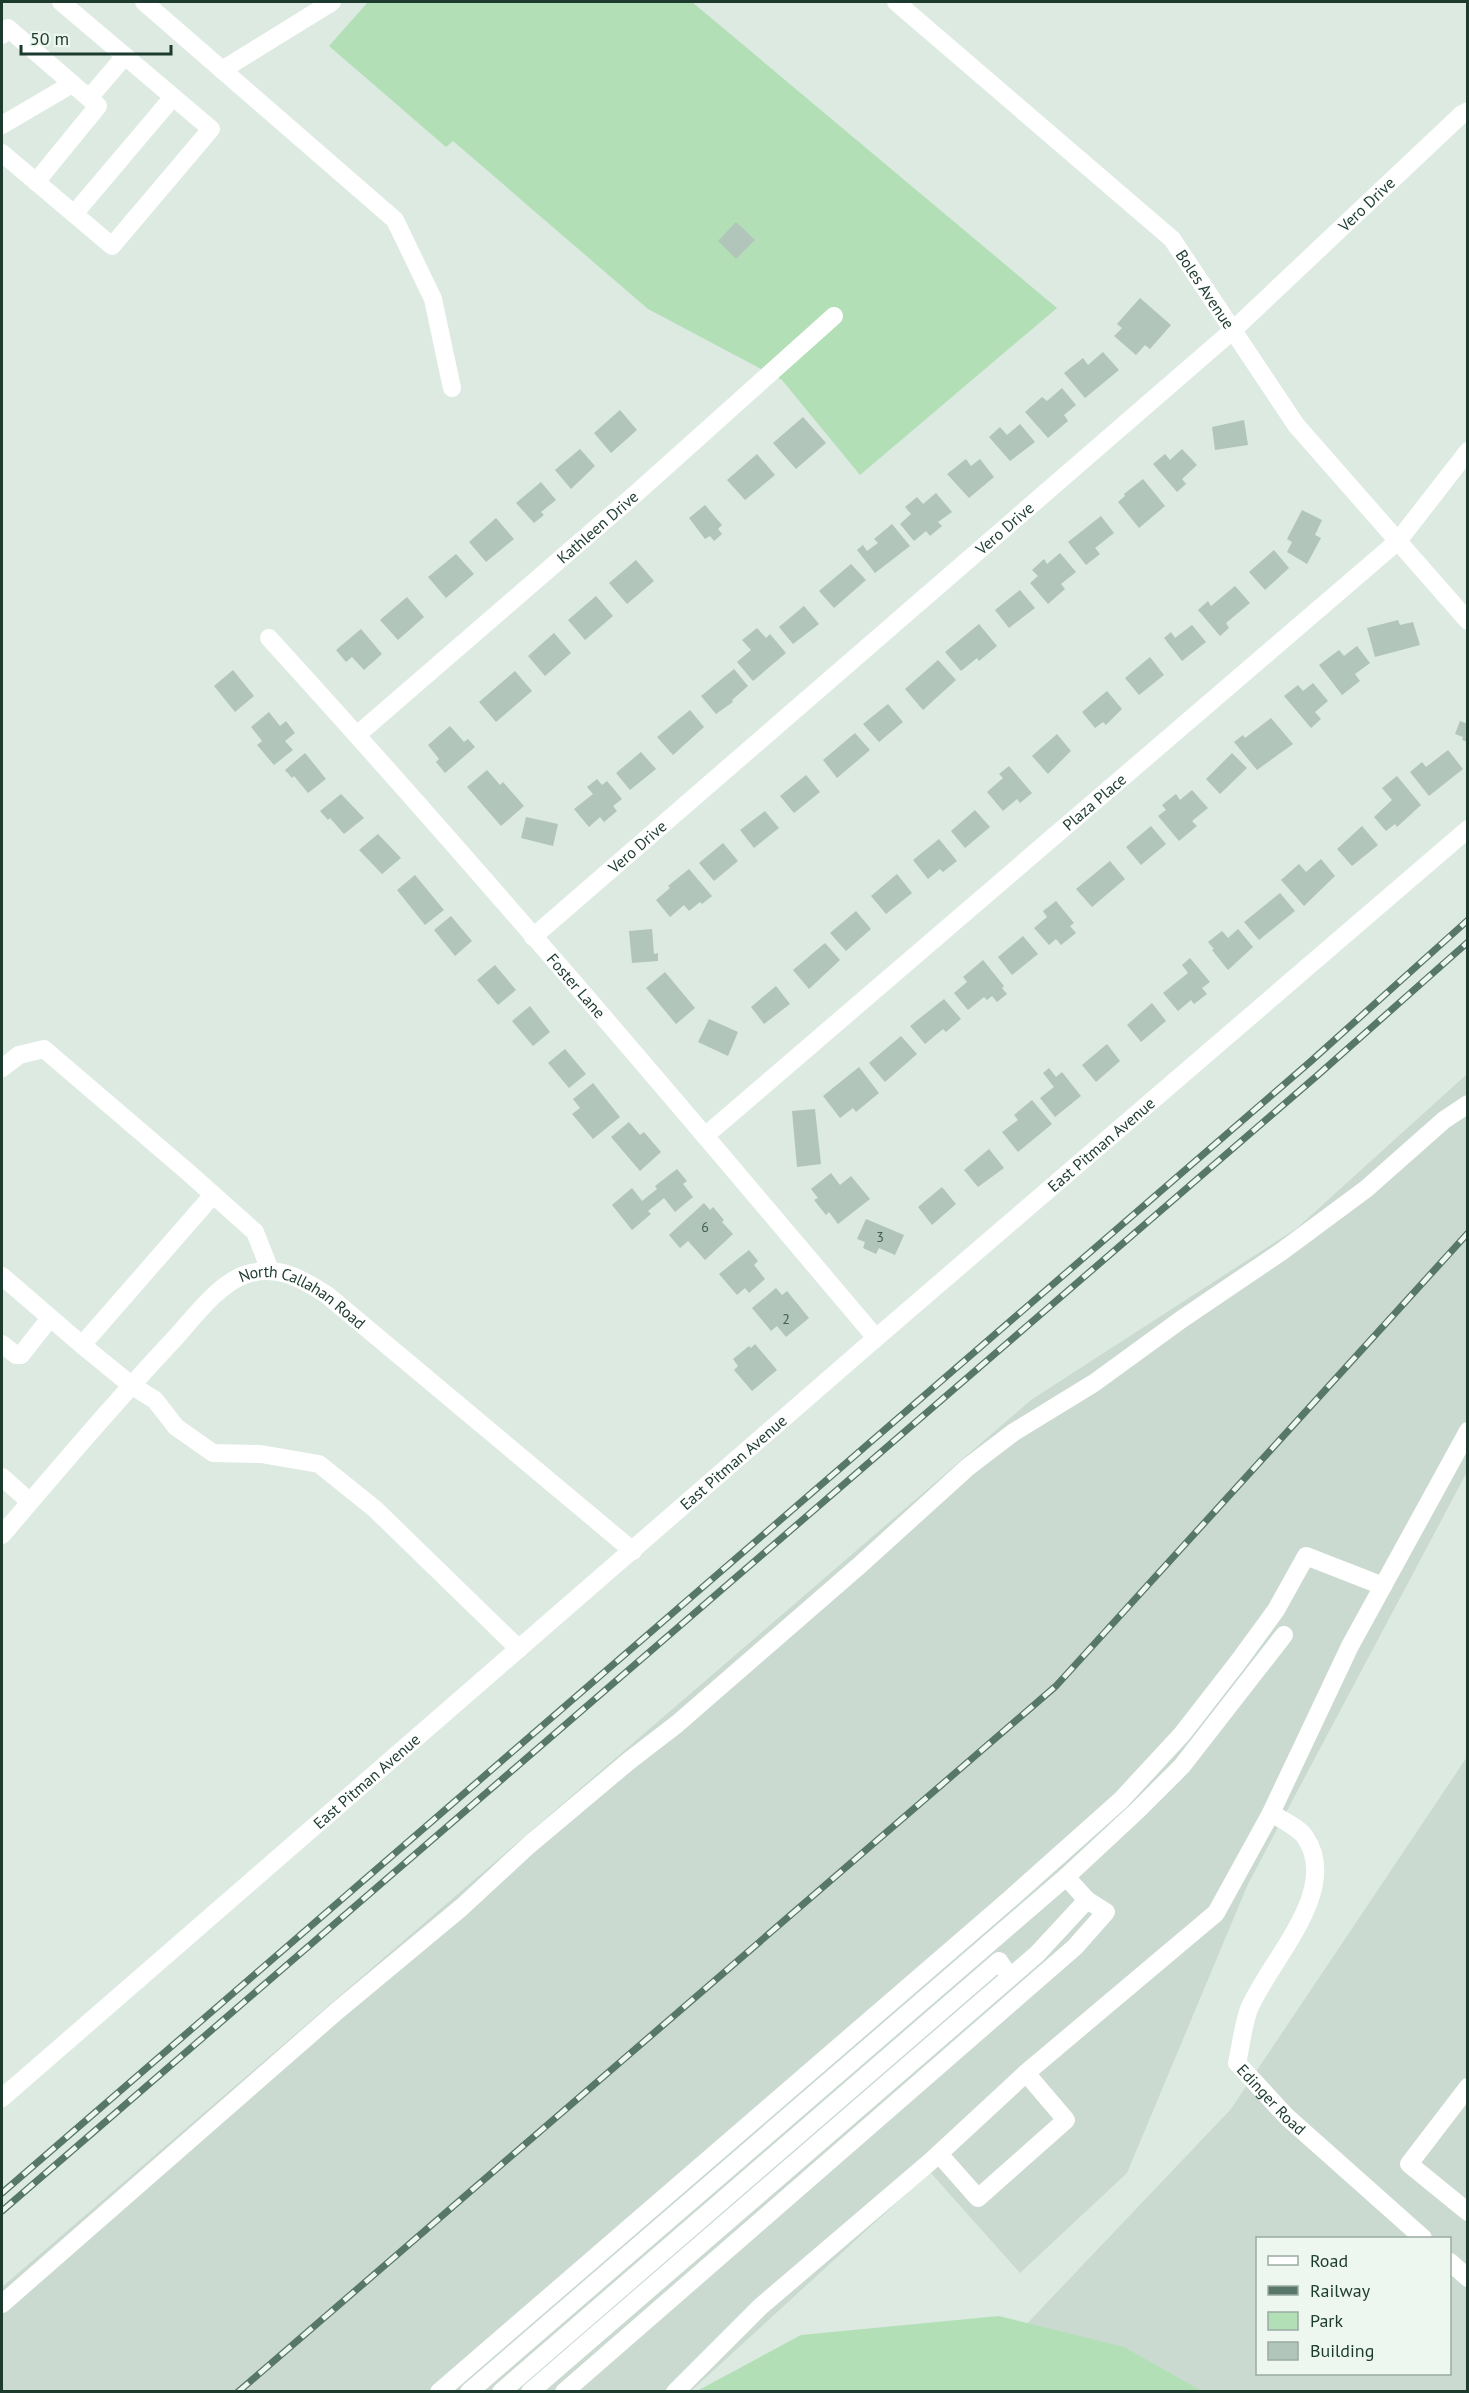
<svg xmlns="http://www.w3.org/2000/svg" width="1469" height="2393" font-family="'PT Sans',sans-serif">
<style>
.built{fill:#cadad0;fill-rule:evenodd}
.green{fill:#b2dfb6}
.building{fill:#b1c5ba}
.lines{fill:none;stroke-linecap:round;stroke-linejoin:round}
.minor{stroke:#fff;stroke-width:18}
.rail-casing{stroke:#567769;stroke-width:7}
.rail{stroke:#edf7f0;stroke-width:4.5;stroke-dasharray:14;stroke-linecap:butt}
.labels{text-anchor:middle;stroke-width:6;stroke-linejoin:round;paint-order:stroke}
.number-label{font-size:14px;fill:#415e51}
.street-label{font-size:16px;fill:#1c3b2e;stroke:#edf7f0}
</style>
<rect width="100%" height="100%" fill="#dceae2"/>
<!-- built -->
<g class="built">
<polygon points="1467,1074 1467,1472 1248,1884 1127,2173 1020,2273 930,2172 690,2392 2,2391 2,2287 1031,1400 1297,1228"/>
<path d="M1467,1757V2391L958,2392L982,2371L1231,2109ZM1258,2238H1450V2374H1258Z"/>
</g>
<!-- green -->
<g class="green">
<polygon points="368,2 692,2 1057,308 860,475 782,380 648,309 453,141 446,147 329,46"/>
<polygon points="999,2316 1124,2347 1202,2391 697,2391 801,2335"/>
</g>
<!-- building -->
<g class="building">
<polygon points="736,222 755,240 736,259 718,241"/>
<polygon points="1140,298 1171,325 1150,349 1145,345 1136,355 1114,336 1122,328 1117,324"/>
<polygon points="1103,352 1119,370 1085,398 1064,373 1083,358 1088,365"/>
<polygon points="1062,388 1076,405 1064,415 1068,421 1048,438 1025,412 1042,397 1047,401"/>
<polygon points="620,410 637,430 611,453 594,433"/>
<polygon points="803,417 826,443 796,469 773,443"/>
<polygon points="1244,420 1248,445 1215,450 1212,427"/>
<polygon points="1020,424 1035,442 1010,461 989,437 1000,427 1007,435"/>
<polygon points="580,449 595,466 571,489 555,470"/>
<polygon points="1182,449 1197,465 1182,479 1186,484 1177,492 1153,464 1165,454 1170,460"/>
<polygon points="757,454 775,475 745,500 727,480"/>
<polygon points="966,459 971,466 980,459 994,477 969,498 947,474"/>
<polygon points="1143,479 1165,506 1139,528 1118,502 1125,496 1124,494"/>
<polygon points="541,482 556,500 541,512 544,515 534,523 516,503"/>
<polygon points="936,493 952,512 938,522 942,526 930,536 926,531 914,541 900,524 911,514 905,507 917,497 923,504"/>
<polygon points="705,505 722,525 718,529 722,534 714,541 710,536 705,539 689,518"/>
<polygon points="1302,510 1322,520 1315,535 1321,538 1307,564 1287,552 1292,542 1287,539"/>
<polygon points="1101,516 1114,533 1095,548 1100,554 1086,565 1068,542"/>
<polygon points="496,518 514,539 486,562 469,542"/>
<polygon points="892,524 910,546 875,573 857,550 863,545 867,551 878,543 874,539"/>
<polygon points="1274,550 1289,568 1265,590 1249,572"/>
<polygon points="1060,553 1076,572 1061,584 1065,589 1048,604 1030,583 1038,576 1032,570 1044,559 1047,564"/>
<polygon points="456,554 474,574 446,598 428,577"/>
<polygon points="636,560 654,581 627,604 609,583"/>
<polygon points="851,564 866,580 834,608 819,591"/>
<polygon points="1235,586 1250,603 1226,623 1229,628 1220,636 1198,610 1208,601 1211,606"/>
<polygon points="1020,590 1035,608 1009,628 995,610"/>
<polygon points="596,596 613,616 585,640 568,620"/>
<polygon points="407,597 424,617 398,640 380,620"/>
<polygon points="804,606 819,624 793,644 779,627"/>
<polygon points="1398,620 1400,625 1413,622 1420,645 1375,657 1367,628"/>
<polygon points="979,624 997,646 979,661 977,658 961,671 945,652"/>
<polygon points="1192,625 1206,642 1182,661 1164,638 1171,632 1175,638"/>
<polygon points="757,628 766,638 770,634 786,653 753,681 737,662 751,650 742,640"/>
<polygon points="361,629 382,654 364,670 352,657 346,662 336,650"/>
<polygon points="554,633 571,653 545,676 528,656"/>
<polygon points="1357,646 1370,663 1355,674 1360,681 1342,695 1319,665 1339,650 1344,656"/>
<polygon points="1150,657 1164,675 1139,695 1125,678"/>
<polygon points="938,660 956,680 923,710 905,689"/>
<polygon points="734,669 748,686 732,700 733,702 716,714 701,696"/>
<polygon points="233,670 254,696 235,712 214,686"/>
<polygon points="515,671 532,691 496,722 479,702"/>
<polygon points="1313,683 1328,701 1315,712 1321,719 1311,728 1284,696 1298,685 1303,691"/>
<polygon points="1107,691 1122,709 1106,725 1103,722 1095,728 1082,712"/>
<polygon points="888,704 903,722 879,742 863,724"/>
<polygon points="690,710 704,727 673,755 657,737"/>
<polygon points="269,712 280,726 286,721 295,733 285,741 293,750 274,765 257,745 262,741 251,727"/>
<polygon points="1271,718 1293,744 1257,770 1234,742 1243,735 1245,738"/>
<polygon points="1460,721 1468,724 1468,742 1462,740 1463,737 1455,734"/>
<polygon points="450,726 464,742 468,739 475,747 445,773 436,762 439,759 428,745"/>
<polygon points="855,733 870,750 837,778 823,760"/>
<polygon points="1057,734 1071,751 1048,774 1032,756"/>
<polygon points="1448,750 1463,769 1429,796 1410,772 1422,762 1426,767"/>
<polygon points="641,752 656,769 630,790 616,773"/>
<polygon points="305,753 326,779 308,793 294,776 292,778 285,770"/>
<polygon points="1232,753 1247,768 1220,794 1206,779"/>
<polygon points="1009,766 1032,793 1020,803 1017,799 1003,811 987,792 1003,778 999,774"/>
<polygon points="487,770 500,785 503,782 524,806 501,826 467,787"/>
<polygon points="806,775 820,792 794,813 780,796"/>
<polygon points="1397,776 1421,805 1397,827 1395,824 1386,831 1374,817 1392,800 1382,788"/>
<polygon points="597,779 602,785 607,781 622,799 613,806 617,811 604,822 600,817 589,827 574,809 593,794 587,787"/>
<polygon points="1192,790 1208,808 1192,821 1197,826 1179,841 1158,816 1166,810 1162,805 1176,794 1180,800"/>
<polygon points="341,794 364,818 344,834 330,818 328,820 320,811"/>
<polygon points="975,810 990,827 965,848 951,831"/>
<polygon points="765,811 779,828 754,848 740,830"/>
<polygon points="526,817 558,824 553,846 521,838"/>
<polygon points="1151,826 1166,844 1141,865 1126,847"/>
<polygon points="1362,826 1378,845 1352,866 1337,849"/>
<polygon points="378,834 401,858 382,874 359,850"/>
<polygon points="939,839 957,861 943,872 940,869 928,879 913,860"/>
<polygon points="723,843 738,861 714,881 699,863"/>
<polygon points="1321,859 1335,876 1304,906 1281,880 1299,864 1306,872"/>
<polygon points="1110,861 1125,879 1092,907 1076,889"/>
<polygon points="689,869 712,896 702,904 700,902 689,911 684,905 670,917 656,900 670,888 668,886"/>
<polygon points="897,874 912,893 886,914 871,896"/>
<polygon points="415,875 444,910 425,925 397,890"/>
<polygon points="1280,893 1295,911 1259,940 1244,922"/>
<polygon points="1056,901 1074,923 1070,926 1076,933 1061,945 1056,939 1049,945 1034,928 1047,917 1043,911"/>
<polygon points="856,911 871,929 846,951 830,933"/>
<polygon points="451,916 472,941 455,956 434,930"/>
<polygon points="652,929 654,954 658,953 658,961 632,963 629,931"/>
<polygon points="1238,929 1253,947 1228,970 1212,950 1214,949 1208,942 1222,931 1228,938"/>
<polygon points="1023,936 1038,954 1012,975 998,957"/>
<polygon points="825,943 840,960 809,989 793,970"/>
<polygon points="1190,958 1210,982 1202,988 1207,994 1194,1004 1191,1000 1178,1011 1163,993 1188,973 1182,965"/>
<polygon points="983,960 1004,986 1002,988 1007,994 997,1002 992,996 987,1000 984,997 968,1010 954,993 967,982 963,977"/>
<polygon points="495,965 516,990 498,1005 477,980"/>
<polygon points="665,972 695,1008 676,1024 646,988"/>
<polygon points="776,986 790,1004 764,1024 751,1007"/>
<polygon points="944,999 961,1019 946,1032 943,1029 925,1044 910,1026"/>
<polygon points="1152,1003 1166,1021 1141,1042 1127,1025"/>
<polygon points="530,1006 550,1032 533,1046 512,1021"/>
<polygon points="709,1019 738,1032 728,1056 698,1042"/>
<polygon points="901,1036 917,1054 885,1082 869,1063"/>
<polygon points="1107,1044 1120,1061 1096,1082 1082,1065"/>
<polygon points="565,1049 586,1074 569,1088 548,1063"/>
<polygon points="859,1067 879,1093 856,1112 853,1108 840,1118 823,1096"/>
<polygon points="1049,1068 1056,1077 1062,1072 1081,1096 1055,1117 1040,1098 1054,1087 1043,1073"/>
<polygon points="593,1083 620,1117 593,1139 572,1114 580,1108 573,1099"/>
<polygon points="1032,1100 1052,1124 1018,1152 1002,1132 1018,1120 1014,1115"/>
<polygon points="815,1109 821,1164 797,1167 792,1111"/>
<polygon points="629,1122 640,1135 644,1132 661,1152 640,1171 611,1137"/>
<polygon points="989,1149 1004,1168 978,1187 964,1170"/>
<polygon points="677,1169 687,1181 683,1184 693,1197 675,1212 664,1198 648,1211 651,1214 632,1230 612,1205 632,1188 642,1201 657,1189 655,1186"/>
<polygon points="831,1173 840,1185 851,1176 870,1199 838,1224 829,1212 826,1215 814,1200 818,1198 811,1189"/>
<polygon points="942,1187 956,1204 932,1225 918,1207"/>
<polygon points="704,1203 710,1210 713,1207 724,1220 722,1222 733,1234 705,1260 688,1241 680,1248 669,1235"/>
<polygon points="866,1219 904,1235 895,1255 879,1248 876,1254 863,1248 865,1242 857,1239"/>
<polygon points="749,1250 758,1261 754,1265 765,1279 749,1293 745,1288 737,1295 719,1274"/>
<polygon points="776,1288 782,1295 787,1291 809,1318 786,1337 777,1326 771,1331 752,1308"/>
<polygon points="755,1344 777,1370 752,1391 734,1370 738,1366 733,1359 749,1346 751,1348"/>
</g>
<g class="lines">
<!-- minor -->
<g class="minor">
<polyline points="144,2 395,220 433,299 452,388"/>
<path id="s1" d="M896,2L1172,239L1296,425L1468,621"/>
<polyline points="2,35 8,28 98,106 36,182"/>
<polyline points="222,70 332,2"/>
<polyline points="89,98 125,56"/>
<polyline points="2,125 72,84"/>
<polyline points="2,153 112,246 211,129 61,2"/>
<polyline points="74,214 173,97"/>
<path id="s2" d="M269,638C477,866 677,1102 876,1338"/>
<path id="s3" d="M357,735L632,497L834,316"/>
<path id="s4" d="M533,937L1232,331L1462,114L1468,111"/>
<polyline points="2,1068 19,1055 44,1049 189,1173 255,1232 270,1270"/>
<path id="s5" d="M705,1136L1398,541L1468,451"/>
<polyline points="2,1276 82,1345 131,1385 155,1400 176,1427 213,1453 261,1454 319,1464 375,1509 519,1649"/>
<polyline points="2,1344 16,1355 21,1355 50,1318"/>
<polyline points="82,1345 212,1196"/>
<polyline points="2,1477 30,1502"/>
<path id="s6" d="M2,1535C59,1468 116,1401 176,1337C194,1317 220,1282 247,1274C278,1265 301,1278 327,1295L633,1551"/>
<path id="s7" d="M1271,1813C1282,1820 1298,1827 1305,1837C1342,1890 1269,1961 1249,2009C1243,2025 1241,2046 1237,2063L1287,2117L1423,2238"/>
<polyline points="1468,2087 1409,2164 1468,2212"/>
<path id="s8" d="M2,2098L876,1338L1468,829"/>
<polyline points="939,2154 978,2198 1066,2120 1026,2073"/>
<polyline points="1450,2262 1468,2278"/>
<polyline points="2,2304 337,2011 462,1907 529,1845 629,1761 677,1724 860,1565 968,1467 1014,1432 1094,1383 1182,1319 1281,1252 1366,1189 1444,1120 1468,1104"/>
<polyline points="439,2392 1010,1899 1121,1800 1182,1734 1238,1662 1276,1610 1306,1556 1383,1586"/>
<polyline points="469,2392 1066,1877 1137,1811 1182,1766 1284,1635"/>
<polyline points="501,2392 999,1961 1010,1977"/>
<polyline points="530,2392 1037,1954 1087,1900"/>
<polyline points="564,2392 1075,1947 1106,1912 1087,1900 1066,1877"/>
<polyline points="675,2392 760,2307 931,2161 1026,2073 1216,1913 1271,1813 1350,1646 1468,1431"/>
</g>
<defs>
<g id="rail">
<polyline points="2,2193 1310,1062 1468,920"/>
<polyline points="2,2211 1319,1074 1468,942"/>
<polyline points="238,2392 1056,1686 1468,1233"/>
</g>
</defs>
<!-- rail casing -->
<use href="#rail" class="rail-casing"/>
<!-- rail -->
<use href="#rail" class="rail"/>
</g>
<g class="labels">
<!-- number labels -->
<g class="number-label">
<text x="705" y="1232">6</text>
<text x="880" y="1242">3</text>
<text x="786" y="1324">2</text>
</g>
<!-- street labels -->
<g class="street-label">
<text dy="6" stroke="none"><textPath href="#s4" startOffset="1110">Vero Drive</textPath></text>
<text dy="6" stroke="none"><textPath href="#s1" startOffset="424">Boles Avenue</textPath></text>
<text dy="6" stroke="none"><textPath href="#s3" startOffset="318">Kathleen Drive</textPath></text>
<text dy="6" stroke="none"><textPath href="#s4" startOffset="624">Vero Drive</textPath></text>
<text dy="6" stroke="none"><textPath href="#s5" startOffset="513">Plaza Place</textPath></text>
<text dy="6" stroke="none"><textPath href="#s4" startOffset="138">Vero Drive</textPath></text>
<text dy="6" stroke="none"><textPath href="#s2" startOffset="464">Foster Lane</textPath></text>
<text dy="6" stroke="none"><textPath href="#s8" startOffset="1455">East Pitman Avenue</textPath></text>
<text dy="6" stroke="none"><textPath href="#s6" startOffset="422">North Callahan Road</textPath></text>
<text dy="6" stroke="none"><textPath href="#s8" startOffset="969">East Pitman Avenue</textPath></text>
<text dy="6" stroke="none"><textPath href="#s8" startOffset="483">East Pitman Avenue</textPath></text>
<text dy="6" stroke="none"><textPath href="#s7" startOffset="338">Edinger Road</textPath></text>
</g>
</g>
<!-- border -->
<rect width="1469" height="2393" fill="none" stroke="#1c3b2e" stroke-width="6"/>
<!-- legend -->
<rect x="1256" y="2237" width="195" height="138" fill="#edf7f0" stroke="#99aca2" stroke-width="1.5"/>
<rect x="1268" y="2256" width="30" height="9" fill="#ffffff" stroke="#99aca2" stroke-width="1.5"/>
<text x="1310" y="2267" font-size="18" fill="#1c3b2e">Road</text>
<rect x="1268" y="2286" width="30" height="9" fill="#567769" stroke="#99aca2" stroke-width="1.5"/>
<text x="1310" y="2297" font-size="18" fill="#1c3b2e">Railway</text>
<rect x="1268" y="2312" width="30" height="18" fill="#b2dfb6" stroke="#99aca2" stroke-width="1.5"/>
<text x="1310" y="2327" font-size="18" fill="#1c3b2e">Park</text>
<rect x="1268" y="2342" width="30" height="18" fill="#b1c5ba" stroke="#99aca2" stroke-width="1.5"/>
<text x="1310" y="2357" font-size="18" fill="#1c3b2e">Building</text>
<!-- scale -->
<path d="M21 45v9h150v-9" fill="none" stroke="#1c3b2e" stroke-width="3"/>
<text x="30" y="45" font-size="18" fill="#1c3b2e" stroke="#edf7f0" stroke-width="4.5" paint-order="stroke">50 m</text>
</svg>
